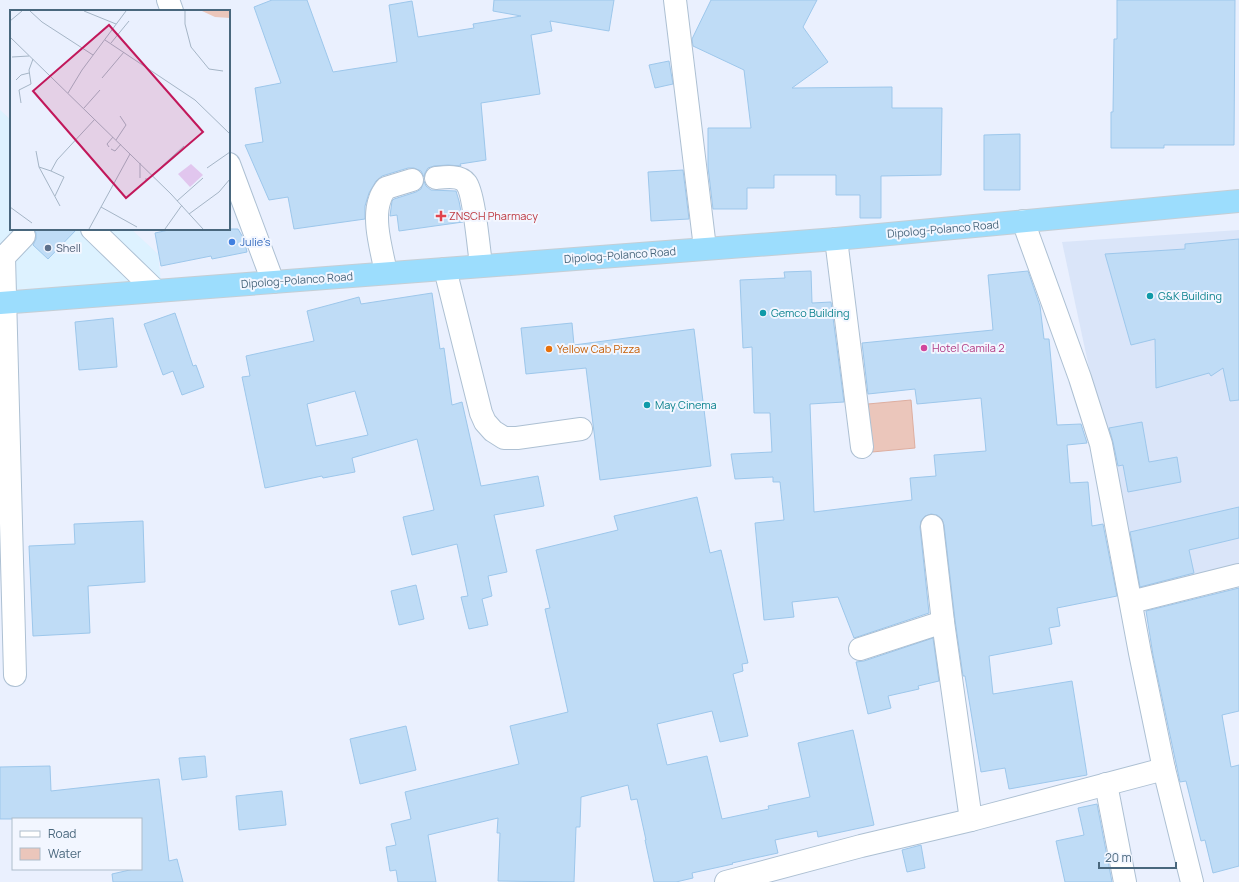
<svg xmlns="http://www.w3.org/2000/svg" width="1239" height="882" font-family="Manrope,sans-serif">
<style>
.residential{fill:#dae5f9}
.commercial{fill:#ddf2ff}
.water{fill:#ebc6bb;stroke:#deaea0}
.building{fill:#bfdcf6;stroke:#9dc7eb;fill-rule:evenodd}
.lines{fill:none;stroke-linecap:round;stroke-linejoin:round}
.minor-casing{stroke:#adc0d3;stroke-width:24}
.highway-casing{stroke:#c5ced5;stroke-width:24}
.minor{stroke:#fff;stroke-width:22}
.highway{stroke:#9cddfd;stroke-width:22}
.health-dot{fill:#e0444e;stroke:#f2f6ff;stroke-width:1.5}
.shop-dot{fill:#3f7fe0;stroke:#f2f6ff;stroke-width:1.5}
.service-dot{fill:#5c6f8a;stroke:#f2f6ff;stroke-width:1.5}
.culture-dot{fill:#0f9aa8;stroke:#f2f6ff;stroke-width:1.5}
.hotel-dot{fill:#d1479c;stroke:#f2f6ff;stroke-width:1.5}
.food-dot{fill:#e8710a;stroke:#f2f6ff;stroke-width:1.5}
.labels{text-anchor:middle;stroke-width:4;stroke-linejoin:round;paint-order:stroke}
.health-label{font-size:11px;fill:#be3a42;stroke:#f2f6ff;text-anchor:start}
.street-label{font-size:11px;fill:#49677d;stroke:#f2f6ff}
.shop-label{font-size:11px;fill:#366cbe;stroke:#f2f6ff;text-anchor:start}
.service-label{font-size:11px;fill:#4e5e75;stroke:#f2f6ff;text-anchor:start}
.culture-label{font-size:11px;fill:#0d838f;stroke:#f2f6ff;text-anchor:start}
.hotel-label{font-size:11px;fill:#b23c85;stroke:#f2f6ff;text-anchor:start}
.food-label{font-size:11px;fill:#c56008;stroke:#f2f6ff;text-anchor:start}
.inset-road{fill:none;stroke:#a5b5c6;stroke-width:1}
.view{fill:#c2185b;fill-opacity:0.15;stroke:#c2185b;stroke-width:2}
.inset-edge{fill:none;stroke:#49677d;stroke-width:2}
</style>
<rect width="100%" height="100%" fill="#eaf0fe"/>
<!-- residential -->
<polygon class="residential" points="1239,230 1239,571 1138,596 1062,242"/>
<!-- commercial -->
<polygon class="commercial" points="0,110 11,120 11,229 131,229 158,254 161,282 0,290"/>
<!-- water -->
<polygon class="water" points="911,400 915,448 872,452 868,404"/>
<!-- building -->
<g class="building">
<polygon points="272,0 307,0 333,72 397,62 389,5 412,1 418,37 474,28 473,24 521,16 493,11 494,0 614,0 609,31 550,21 552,31 531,35 540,94 481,103 486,160 460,164 461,166 448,165 434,166 428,168 425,173 424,177 421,171 414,168 408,168 382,176 376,181 369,193 365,206 365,219 294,229 288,197 269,200 245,145 263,142 255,88 281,83 254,7"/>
<polygon points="711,0 817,0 803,27 828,62 792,88 892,87 892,108 942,108 941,175 881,176 881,218 860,218 860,195 836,195 836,175 774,175 774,188 747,188 747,209 713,209 708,167 708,128 751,128 744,70 693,46 692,39"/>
<polygon points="1117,0 1235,0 1234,145 1164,145 1164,148 1111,148 1111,112 1113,112 1114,39 1117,39"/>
<polygon points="669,61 673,84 655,88 649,65"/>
<polygon points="1020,134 1020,190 984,190 984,135"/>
<polygon points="683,170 689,219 651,221 648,172"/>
<polygon points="424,181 426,186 431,190 456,191 459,201 463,222 399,231 397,215 390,216 392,201 394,199 416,192 421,189"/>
<polygon points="34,229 77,229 48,259 33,245 36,239 36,233"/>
<polygon points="173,229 238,229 244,239 247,252 212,259 211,256 161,266 155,233"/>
<polygon points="1239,239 1239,400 1230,401 1223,368 1211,376 1209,373 1156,388 1155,339 1131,345 1105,254 1185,249 1185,244"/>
<polygon points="811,271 812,303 831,302 844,402 810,404 814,512 912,500 910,478 936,476 934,455 986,451 981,398 917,404 915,389 868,394 862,343 993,330 988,275 1028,271 1040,306 1044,339 1049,339 1057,425 1081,424 1087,443 1067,445 1070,483 1088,482 1092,526 1103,524 1117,596 1057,608 1060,626 1049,628 1052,644 989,656 993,694 1072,681 1087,775 1009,789 1005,768 981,772 965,676 963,676 955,620 944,525 942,519 937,515 931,514 925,516 921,521 920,527 929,613 854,638 838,597 792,602 794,617 764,620 755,523 784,520 780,482 773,482 773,477 735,479 731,454 772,452 770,413 754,413 752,347 743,348 740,280 785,278 784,272"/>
<path d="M432,293L440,349L444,348L452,405L462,402L481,486L538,476L544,506L494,515L507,572L488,576L492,596L482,599L488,625L469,629L461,597L468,596L457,544L412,555L403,517L434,510L417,439L352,458L355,472L323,478L322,476L265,488L242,377L250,376L246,356L314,341L307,311L359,297L361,304ZM355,391L368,435L316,446L307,404Z"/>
<polygon points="175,313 193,366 196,365 204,387 182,395 173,371 163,375 144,324"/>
<polygon points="113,318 117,367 79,370 75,322"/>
<polygon points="572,323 574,345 694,329 711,466 600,480 586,368 526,374 521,328"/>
<polygon points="1142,422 1149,462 1177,457 1181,482 1128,492 1123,465 1118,466 1113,442 1109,428"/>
<polygon points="697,497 710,553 721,550 748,663 742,664 743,671 733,674 748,736 720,742 712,711 657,724 667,765 707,756 722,819 769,809 768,806 810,797 798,743 853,730 874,825 818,837 817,831 775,840 778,853 732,863 733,864 692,873 693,878 676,882 654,882 645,840 646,840 637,799 631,800 628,785 581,797 580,827 576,827 574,882 498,881 500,833 497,833 498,818 428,835 436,882 398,882 396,870 390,871 386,847 396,845 391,824 411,819 405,792 519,764 510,726 568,712 545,609 550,608 536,550 618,530 614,516"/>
<polygon points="1239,507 1239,538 1189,550 1194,573 1140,587 1130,532"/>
<polygon points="143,521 145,582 88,586 90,633 33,636 29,546 75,544 74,524"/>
<polygon points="416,585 424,619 399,625 391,591"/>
<polygon points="1239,588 1239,711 1222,715 1231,767 1239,765 1239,866 1213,873 1205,840 1201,841 1186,781 1180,782 1153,655 1146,611"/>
<polygon points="933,638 939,681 918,686 919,689 888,696 891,708 868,714 856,662 864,661"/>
<polygon points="406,726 416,770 360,784 350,739"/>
<polygon points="205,756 207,777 182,780 179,758"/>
<polygon points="50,766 51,791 159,779 169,861 177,859 183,882 113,882 112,874 134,869 141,869 141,819 0,819 0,767"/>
<polygon points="282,791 286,825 239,830 236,796"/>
<polygon points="1097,804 1112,882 1065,882 1056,841 1084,835 1078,808"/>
<polygon points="921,845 925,868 907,872 902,850"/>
</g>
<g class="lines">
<defs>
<g id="minor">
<polyline points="168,0 172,11"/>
<polyline points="675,0 705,248"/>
<polyline points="229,164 273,282"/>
<path d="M436,178C445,177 460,175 466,183C474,192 479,251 481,265"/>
<polyline points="1023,221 1080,378 1101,444 1140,653 1164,769 1192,882"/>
<polyline points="92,229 156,291"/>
<polyline points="836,239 862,447"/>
<polyline points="445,269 481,413 485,422 493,431 504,438 517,438 581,429"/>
<path d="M386,273C382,251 372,220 380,199C381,195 384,191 386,188L412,180"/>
<polyline points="932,526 943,622 971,820"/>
<polyline points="1131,602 1239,575"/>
<polyline points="860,649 943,622"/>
<polyline points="15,675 4,257 24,236"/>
<polyline points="1106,784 1125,882"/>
<polyline points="726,882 861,846 971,820 1164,769"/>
</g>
<polyline id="highway" points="0,303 836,239 1239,201"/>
</defs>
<!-- minor casing -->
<use href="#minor" class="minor-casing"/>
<!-- highway casing -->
<use href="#highway" class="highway-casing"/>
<!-- minor -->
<use href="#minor" class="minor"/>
<!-- highway -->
<use href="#highway" class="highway"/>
</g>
<!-- markers -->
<path class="health-dot" d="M439 210h4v4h4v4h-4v4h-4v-4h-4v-4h4z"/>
<circle class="shop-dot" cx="232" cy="242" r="4"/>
<circle class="service-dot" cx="48" cy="248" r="4"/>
<g class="culture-dot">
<circle cx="1150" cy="296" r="4"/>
<circle cx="763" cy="313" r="4"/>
<circle cx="647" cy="405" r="4"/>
</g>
<circle class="hotel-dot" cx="924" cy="348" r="4"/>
<circle class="food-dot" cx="549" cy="349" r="4"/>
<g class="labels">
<!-- health labels -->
<g class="health-label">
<text x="449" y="220">ZNSCH Pharmacy</text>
</g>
<!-- street labels -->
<g class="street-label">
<text transform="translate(943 229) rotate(-5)" y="4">Dipolog-Polanco Road</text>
<text transform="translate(620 255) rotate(-4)" y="4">Dipolog-Polanco Road</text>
<text transform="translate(297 280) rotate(-4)" y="4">Dipolog-Polanco Road</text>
</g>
<!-- shop labels -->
<g class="shop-label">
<text x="240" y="246">Julie's</text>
</g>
<!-- service labels -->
<g class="service-label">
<text x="56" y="252">Shell</text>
</g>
<!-- culture labels -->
<g class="culture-label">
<text x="1158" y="300">G&amp;K Building</text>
<text x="771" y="317">Gemco Building</text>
<text x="655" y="409">May Cinema</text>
</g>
<!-- hotel labels -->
<g class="hotel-label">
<text x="932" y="352">Hotel Camila 2</text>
</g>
<!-- food labels -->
<g class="food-label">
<text x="557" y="353">Yellow Cab Pizza</text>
</g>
</g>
<!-- overview -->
<g transform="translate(10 10)">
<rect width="220" height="220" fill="#eaf0fe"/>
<path d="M181,154L193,165L180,177L168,164Z" fill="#e1c6ee"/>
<path d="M192,1H220V8L205,7Z" fill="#ebc6bb"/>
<path class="inset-road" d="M20,1L32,12L83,45M74,1L106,14M175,1V14L181,37L199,59L213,61M0,11L12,1M0,27L161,184L193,219M95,30L185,90L220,124M101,33L119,11M2,47L19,46M92,68L114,42M6,70L11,65L19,63M58,83L72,60L116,1M11,93L9,80L21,74L19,60L23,49M74,98L90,80M106,130L116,115L110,106M99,137L97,134L103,127M101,139L105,141L111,134M26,141L29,157L50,196M130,153V168M29,157L41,161L47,150L85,109M197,158L220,142M41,161L54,167L45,186M135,169H138L174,136M167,191L193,168M0,197L22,213M91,197L127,217M179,204L209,182L220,169M79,219L120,144M155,219L172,195"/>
<path class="view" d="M99,15L193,122L116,188L23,81Z"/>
<rect width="220" height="220" class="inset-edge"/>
</g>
<!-- legend -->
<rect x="12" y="818" width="130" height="52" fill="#f2f6ff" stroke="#aebdcb"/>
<rect x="20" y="831" width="20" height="6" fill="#ffffff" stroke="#aebdcb"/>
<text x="48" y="838" font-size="12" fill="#49677d">Road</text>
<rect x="20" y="848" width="20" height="12" fill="#ebc6bb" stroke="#aebdcb"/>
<text x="48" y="858" font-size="12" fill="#49677d">Water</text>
<!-- scale -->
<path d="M1099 862v6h77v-6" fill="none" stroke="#49677d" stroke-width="2"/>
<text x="1105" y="862" font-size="12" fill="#49677d" stroke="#f2f6ff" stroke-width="3" paint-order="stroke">20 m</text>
</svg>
